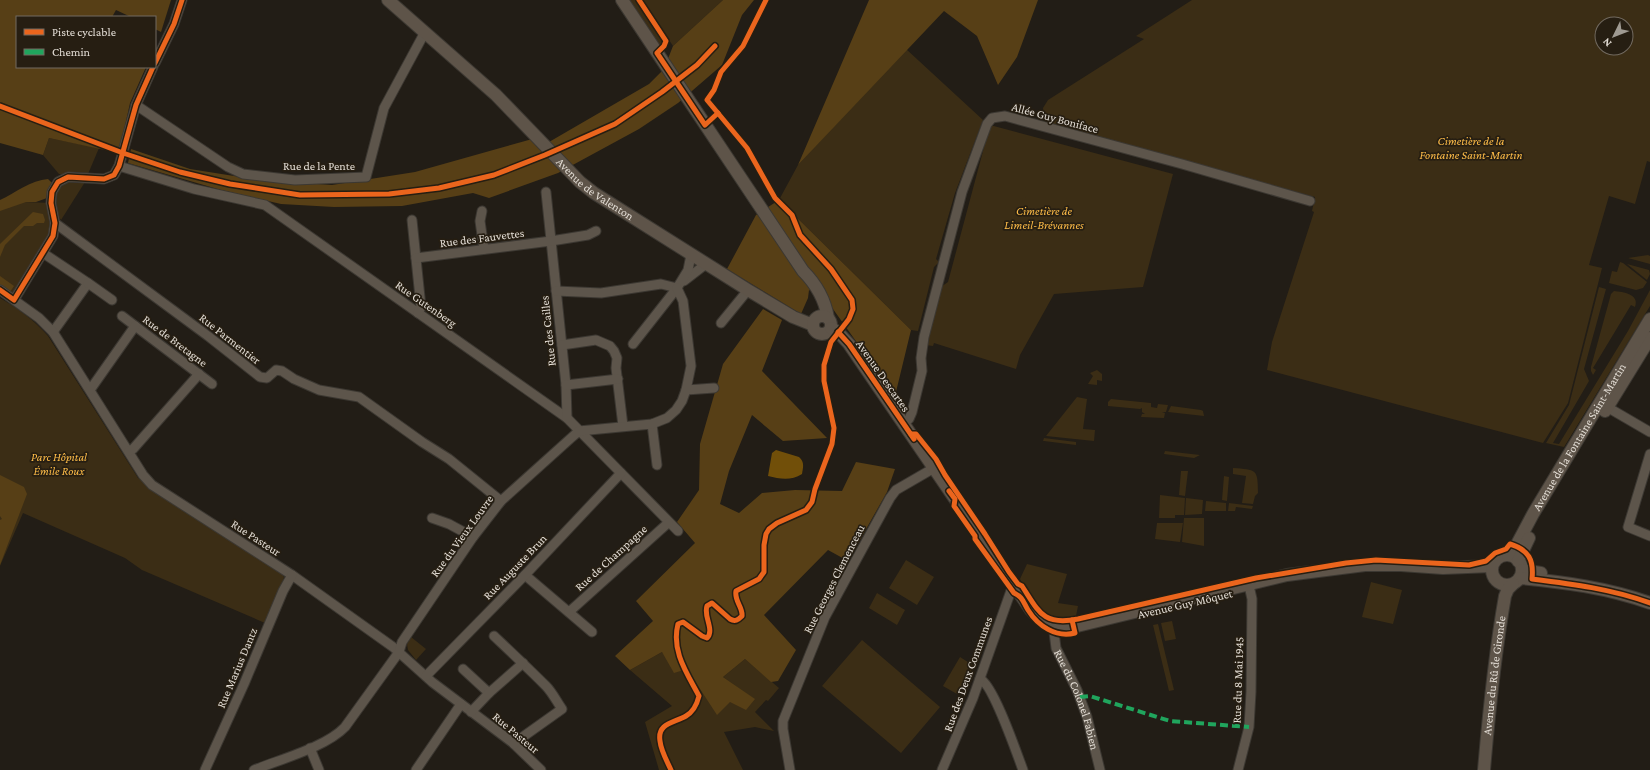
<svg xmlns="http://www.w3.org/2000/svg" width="1650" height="770" font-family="'Crimson Pro',serif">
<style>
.green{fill:#3b2d15;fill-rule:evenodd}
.forest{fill:#573f16}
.water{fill:#714f09}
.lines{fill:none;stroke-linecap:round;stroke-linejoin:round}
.minor-casing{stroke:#3c3832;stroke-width:11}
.major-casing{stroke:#3c3832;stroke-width:14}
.minor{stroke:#5d554b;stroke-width:9}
.major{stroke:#5e5449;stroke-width:12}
.quiet{stroke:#20a55d;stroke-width:4;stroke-dasharray:8 4;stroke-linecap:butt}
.cycleway-casing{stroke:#261e12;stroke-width:8}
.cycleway{stroke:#eb651d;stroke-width:5}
.labels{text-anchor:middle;stroke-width:3.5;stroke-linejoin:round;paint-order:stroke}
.street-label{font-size:12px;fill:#e3ddd5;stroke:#261e12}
.park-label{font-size:12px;font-style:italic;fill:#ffbd48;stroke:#261e12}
</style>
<rect width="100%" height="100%" fill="#221d16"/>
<!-- green -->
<g class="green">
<polygon points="625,0 635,0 662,40 662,44 658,48"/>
<polygon points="643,0 723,0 673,46"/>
<path d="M1192,0H1650V162L1647,161L1635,204L1609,196L1589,265L1602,268L1568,403L1543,443L1267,370L1272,342L1314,212L1312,211L1315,197L1050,123L1044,116L1043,108L1048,100L1144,39L1136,36ZM1602,24H1626V48H1602Z"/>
<polygon points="906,49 983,120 955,193 936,259 939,262 934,267 918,331 911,330 779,200 798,165"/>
<polygon points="990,125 1173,174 1143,287 1054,294 1020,355 1016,369 934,343 933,346 926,345 938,289 948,282"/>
<polygon points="49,138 99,148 88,174 59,174 43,155"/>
<path d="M71,181L85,182L61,220C50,204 53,188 71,181Z"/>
<polygon points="0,201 51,203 55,223 14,300 0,290"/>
<polygon points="1648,255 1650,256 1650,264 1628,258"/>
<polygon points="1620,262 1623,263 1647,282 1643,288 1636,290 1609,283 1612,271 1617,272"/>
<polygon points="1627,264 1649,270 1650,274 1647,280"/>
<polygon points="1599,287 1606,289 1584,369 1589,381 1553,443 1559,444 1628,331 1650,290 1650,306 1564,447 1546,443 1569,405"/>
<path d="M1614,291C1623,292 1640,294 1635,307L1631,305L1593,368L1596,370L1593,375L1591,371V367L1611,294Z"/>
<path d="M0,298C18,308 35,321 48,336L138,478L148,485L280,571L284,577L282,584L265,623L142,570L125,558L23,513L0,566Z"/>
<polygon points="1097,370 1102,374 1102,381 1097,380 1097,385 1088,384 1093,376 1090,373"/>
<polygon points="1077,397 1087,399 1083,429 1095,430 1094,441 1046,436"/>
<polygon points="1111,399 1151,403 1151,407 1157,408 1158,404 1168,405 1166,412 1162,412 1165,413 1164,418 1141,417 1142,414 1145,414 1142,412 1142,408 1140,409 1108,406 1108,402"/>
<polygon points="1171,406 1201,410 1203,411 1204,416 1168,412"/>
<polygon points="1044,438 1076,442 1076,445 1044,441 1043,441"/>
<polygon points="1165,451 1200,455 1194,458 1164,454"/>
<path d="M1233,468C1256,470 1258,468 1258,493L1255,496L1253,504L1242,503L1246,476L1233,474Z"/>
<polygon points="1181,471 1188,471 1185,496 1179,495"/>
<polygon points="1224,476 1229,477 1227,501 1222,500"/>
<polygon points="1160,495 1185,498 1184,515 1175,515 1175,518 1159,518"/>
<polygon points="1186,498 1203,500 1202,514 1185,515"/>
<polygon points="1206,501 1226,503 1226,511 1205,511"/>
<polygon points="1229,503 1253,506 1252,509 1236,507 1235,511 1228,511"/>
<polygon points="1184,518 1204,518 1204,546 1182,542"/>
<polygon points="1157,523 1183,523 1180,542 1155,539"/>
<polygon points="906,560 934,577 917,605 889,588"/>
<path d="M1027,564L1067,574L1058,603L1078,606L1076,616C1053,621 1044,617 1031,598C1027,591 1023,586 1020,579Z"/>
<polygon points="1371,582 1402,590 1393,624 1362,617"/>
<polygon points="877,593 905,610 897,625 869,608"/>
<polygon points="1172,621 1176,639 1165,641 1161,623"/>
<polygon points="1158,624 1174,690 1169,691 1153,625"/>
<polygon points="411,637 426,649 416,660 408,650 407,644"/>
<polygon points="862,640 940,707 901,753 822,686"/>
<polygon points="662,652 730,702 754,699 723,677 745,659 779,688 768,701 766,700 755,712 774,731 755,727 724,732 743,770 659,770 645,722 672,706 630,670"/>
<polygon points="960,657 974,666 957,694 943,686"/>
</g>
<!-- forest -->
<g class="forest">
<polygon points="0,0 171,0 161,32 155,29 155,17 131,17 116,10 112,17 17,17 17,67 146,67 130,103 119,153 49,138 43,155 0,143"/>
<polygon points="723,0 754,0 742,15 722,65 678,103 639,129 558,173 489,198 473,193 402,206 334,207 281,204 221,190 128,163 131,149 190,169 259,180 332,185 415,172 543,136 549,142 649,84 664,69 673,46"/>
<polygon points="869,0 1038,0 1017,57 998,85 977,36 944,11 798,165"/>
<path d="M48,179L52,183L47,198L36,202H26L0,211V200C15,193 31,180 48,179Z"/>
<polygon points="779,200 911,330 895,396 828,302 809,290 808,298 801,314 727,269 756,215"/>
<polygon points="33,212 43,214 45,220 44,223 37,223 33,226 24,226 5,245 0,257 0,244"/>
<polygon points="0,276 14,286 10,292 0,286"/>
<polygon points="763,309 782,320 762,371 827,438 783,441 752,415 729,471 720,504 739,513 762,493 795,490 842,491 856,462 895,469 887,492 848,561 828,550 764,615 796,650 778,681 771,682 745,659 723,677 755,699 746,710 730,702 717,715 687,669 674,673 662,652 630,670 615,656 653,621 636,601 695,543 677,522 699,490 700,444 723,364"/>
<polygon points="0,475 24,487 27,494 0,565 0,520 2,519 0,516"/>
</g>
<!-- water -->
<path class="water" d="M776,450L799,457C805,462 803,468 802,474C791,481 780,479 768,476L772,453Z"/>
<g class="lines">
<defs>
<g id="minor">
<polyline points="155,63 174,24 182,0"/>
<polyline points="136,105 228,167 243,174 295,180 366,177 384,108 425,32"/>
<polyline points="119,166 194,189 265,205 567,418 678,531"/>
<polyline points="546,192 566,385 567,418"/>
<polyline points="482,211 480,221 484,249"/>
<polyline points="412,220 421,307 418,313"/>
<polyline points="55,223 208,336 260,377 267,378 276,370 282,371 294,379 319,390 359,397 422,442 449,459 501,501"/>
<polyline points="43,253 88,283 53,332"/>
<polyline points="416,258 551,241 588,235 596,231"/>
<polyline points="684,281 706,264"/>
<polyline points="88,283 112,300"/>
<polyline points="0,290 39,318 53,332 143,475 152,485 292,575 393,647 432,682 513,743 541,770"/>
<polyline points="556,291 601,293 661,284 677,288"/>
<polyline points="14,300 53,236 55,223 51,203 52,192 58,182 68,177 104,179 114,175 119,166 136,105 153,67"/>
<polyline points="122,316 212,384"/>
<polyline points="721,323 748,290"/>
<polyline points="633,344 677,288 688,270 691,255"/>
<polyline points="562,345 596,340 610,346 614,351 617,358 616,368 623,426"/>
<polyline points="566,385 618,379"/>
<polyline points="90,390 135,326"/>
<polyline points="686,390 714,388"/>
<polyline points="1607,407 1650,432"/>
<polyline points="903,423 909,419 912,412 922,371 921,358 924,337 962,192 987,124 992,118 1005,116 1182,164 1310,201"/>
<polyline points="652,424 657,465"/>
<polyline points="129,451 133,449 199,374"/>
<polyline points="1650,454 1628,527 1650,536"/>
<polyline points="432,518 449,524 473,537"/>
<polyline points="525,575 592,632"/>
<polyline points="569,612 668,523"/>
<path id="s1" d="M1054,632L1056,648L1077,690L1087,717L1100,770"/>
<path d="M494,636C511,652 529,669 546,686C552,692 557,702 562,709L517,741L514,744"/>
<polyline points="463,669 489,693"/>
<polyline points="426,676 525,575 621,473"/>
<path d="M980,679C993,684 1017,754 1023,770"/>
<polyline points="471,712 489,693 523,663"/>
<polyline points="310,748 319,770"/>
<polyline points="205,770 244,684 283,591 292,575"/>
<path d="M254,770C281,759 326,747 345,727L399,652L402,642L473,537L501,501L571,438L579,431L652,424L667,418L676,410L682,401L686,390L691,366L683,301L677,288"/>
<polyline points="416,770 461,704"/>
<polyline points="790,770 783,729 783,721 825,617 890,498 896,490 934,468"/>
<polyline points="942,770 973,698 1013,585"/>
<polyline points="1238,770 1249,727 1251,692 1252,599 1250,590"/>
</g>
<g id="major">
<path id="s2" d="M388,0L496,95L580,182L594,193L748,290L793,317L813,325"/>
<path d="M622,0L803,271C816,284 825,300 828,318"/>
<circle cx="822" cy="325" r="9"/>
<path d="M831,328L838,332L849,344L1031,610C1042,623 1056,629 1073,627L1287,575L1365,565H1401L1443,568L1492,566"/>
<polyline points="1605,411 1650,338"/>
<circle cx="1507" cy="570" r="15"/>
<path id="s3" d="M1508,555L1516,546L1533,514L1650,319"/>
<polyline points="1518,561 1529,538"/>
<polyline points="1522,570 1541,573"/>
<path d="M1520,578C1564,582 1608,588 1650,603"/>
<path id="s4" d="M1484,770C1489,711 1495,653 1505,596L1508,589L1513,584"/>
</g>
</defs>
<!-- minor casing -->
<use href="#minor" class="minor-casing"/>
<!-- major casing -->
<use href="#major" class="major-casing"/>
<!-- minor -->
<use href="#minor" class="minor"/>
<!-- major -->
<use href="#major" class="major"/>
<!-- quiet -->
<polyline class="quiet" points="1080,697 1090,696 1170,721 1249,727"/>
<defs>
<g id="cycleway">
<polyline points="639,0 666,41 664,46 657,53 705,125 718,113"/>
<polyline points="155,63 174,24 182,0"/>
<polyline points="0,106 123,153 180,172 230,184 300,195 389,194 439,188 494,175 545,155 615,124 662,92 697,65 715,46"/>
<polyline points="0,290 14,300 53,236 55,223 51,203 52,192 58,182 68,177 104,179 114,175 119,166 136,105 153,67"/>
<polyline points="838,332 849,344 914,439"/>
<path d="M911,434H916L936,459L945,475L985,534L1009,572L1018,584L1022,586C1039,612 1043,626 1078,619L1256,578L1346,563L1376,560L1469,565L1486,561L1495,553L1506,549L1510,544C1529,550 1534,560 1532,579C1572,584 1612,589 1650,603"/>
<path d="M949,491L955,499L954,506L975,536V539L1014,593C1023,597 1023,602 1028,610C1038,626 1056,638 1075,633L1072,620"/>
<path d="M671,770C667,761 661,751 660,741C657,723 674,723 686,716C693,712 697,704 699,696C687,673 671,651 678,624L683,622L702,636L707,638C715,630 703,616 707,606L712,603L730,619C735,622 738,620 742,616C743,607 734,601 736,591L759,579L764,572V545L766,534L769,529L777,523L806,510L812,502L815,489L832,444L834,428L824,381V365L831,342L849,319L853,309L852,300L831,269L800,235L792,215L775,198L747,148L707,100L714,90L721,72L743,46L766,0"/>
</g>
</defs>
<!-- cycleway casing -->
<use href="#cycleway" class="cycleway-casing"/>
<!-- cycleway -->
<use href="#cycleway" class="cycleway"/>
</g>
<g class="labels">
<!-- street labels -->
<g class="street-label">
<text transform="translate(1055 118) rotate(15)" y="4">Allée Guy Boniface</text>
<text x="319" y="170">Rue de la Pente</text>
<text dy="4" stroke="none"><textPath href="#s2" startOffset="281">Avenue de Valenton</textPath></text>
<text transform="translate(482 238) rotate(-7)" y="4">Rue des Fauvettes</text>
<text transform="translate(426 304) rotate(35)" y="4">Rue Gutenberg</text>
<text transform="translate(548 331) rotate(-96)" y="4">Rue des Cailles</text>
<text transform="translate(230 339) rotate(38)" y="4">Rue Parmentier</text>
<text transform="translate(175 341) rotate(37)" y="4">Rue de Bretagne</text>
<text transform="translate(883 376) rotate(55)" y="4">Avenue Descartes</text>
<text dy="4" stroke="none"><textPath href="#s3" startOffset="138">Avenue de la Fontaine Saint-Martin</textPath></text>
<text transform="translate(462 536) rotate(-54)" y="4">Rue du Vieux Louvre</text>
<text transform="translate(256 538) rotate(33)" y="4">Rue Pasteur</text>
<text transform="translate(611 558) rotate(-42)" y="4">Rue de Champagne</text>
<text transform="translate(515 567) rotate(-46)" y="4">Rue Auguste Brun</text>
<text transform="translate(834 579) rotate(-63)" y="4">Rue Georges Clemenceau</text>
<text transform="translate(1185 604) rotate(-13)" y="4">Avenue Guy Môquet</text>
<text transform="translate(237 668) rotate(-67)" y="4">Rue Marius Dantz</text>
<text transform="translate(968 674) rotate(-70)" y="4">Rue des Deux Communes</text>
<text dy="4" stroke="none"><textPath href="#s4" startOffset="95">Avenue du Rû de Gironde</textPath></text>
<text transform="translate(1238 680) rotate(-88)" y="4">Rue du 8 Mai 1945</text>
<text dy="4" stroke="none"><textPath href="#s1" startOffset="72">Rue du Colonel Fabien</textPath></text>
<text transform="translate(516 733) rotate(40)" y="4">Rue Pasteur</text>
</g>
<!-- park labels -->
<g class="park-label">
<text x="1471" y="145">Cimetière de la<tspan x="1471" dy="14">Fontaine Saint-Martin</tspan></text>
<text x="1044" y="215">Cimetière de<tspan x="1044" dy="14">Limeil-Brévannes</tspan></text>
<text x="59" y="461">Parc Hôpital<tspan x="59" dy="14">Émile Roux</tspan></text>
</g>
</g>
<!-- legend -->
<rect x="16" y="16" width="140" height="52" fill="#261e12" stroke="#726a60"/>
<rect x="24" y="29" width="20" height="6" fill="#eb651d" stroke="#726a60"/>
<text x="52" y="36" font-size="12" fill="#e3ddd5">Piste cyclable</text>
<rect x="24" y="49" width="20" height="6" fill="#20a55d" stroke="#726a60"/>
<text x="52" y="56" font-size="12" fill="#e3ddd5">Chemin</text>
<!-- north arrow -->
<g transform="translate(1614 36) rotate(227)"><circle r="19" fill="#261e12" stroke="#726a60"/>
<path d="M0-3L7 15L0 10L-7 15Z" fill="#9f9a92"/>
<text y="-6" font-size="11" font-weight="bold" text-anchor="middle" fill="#e3ddd5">N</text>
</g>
</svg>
